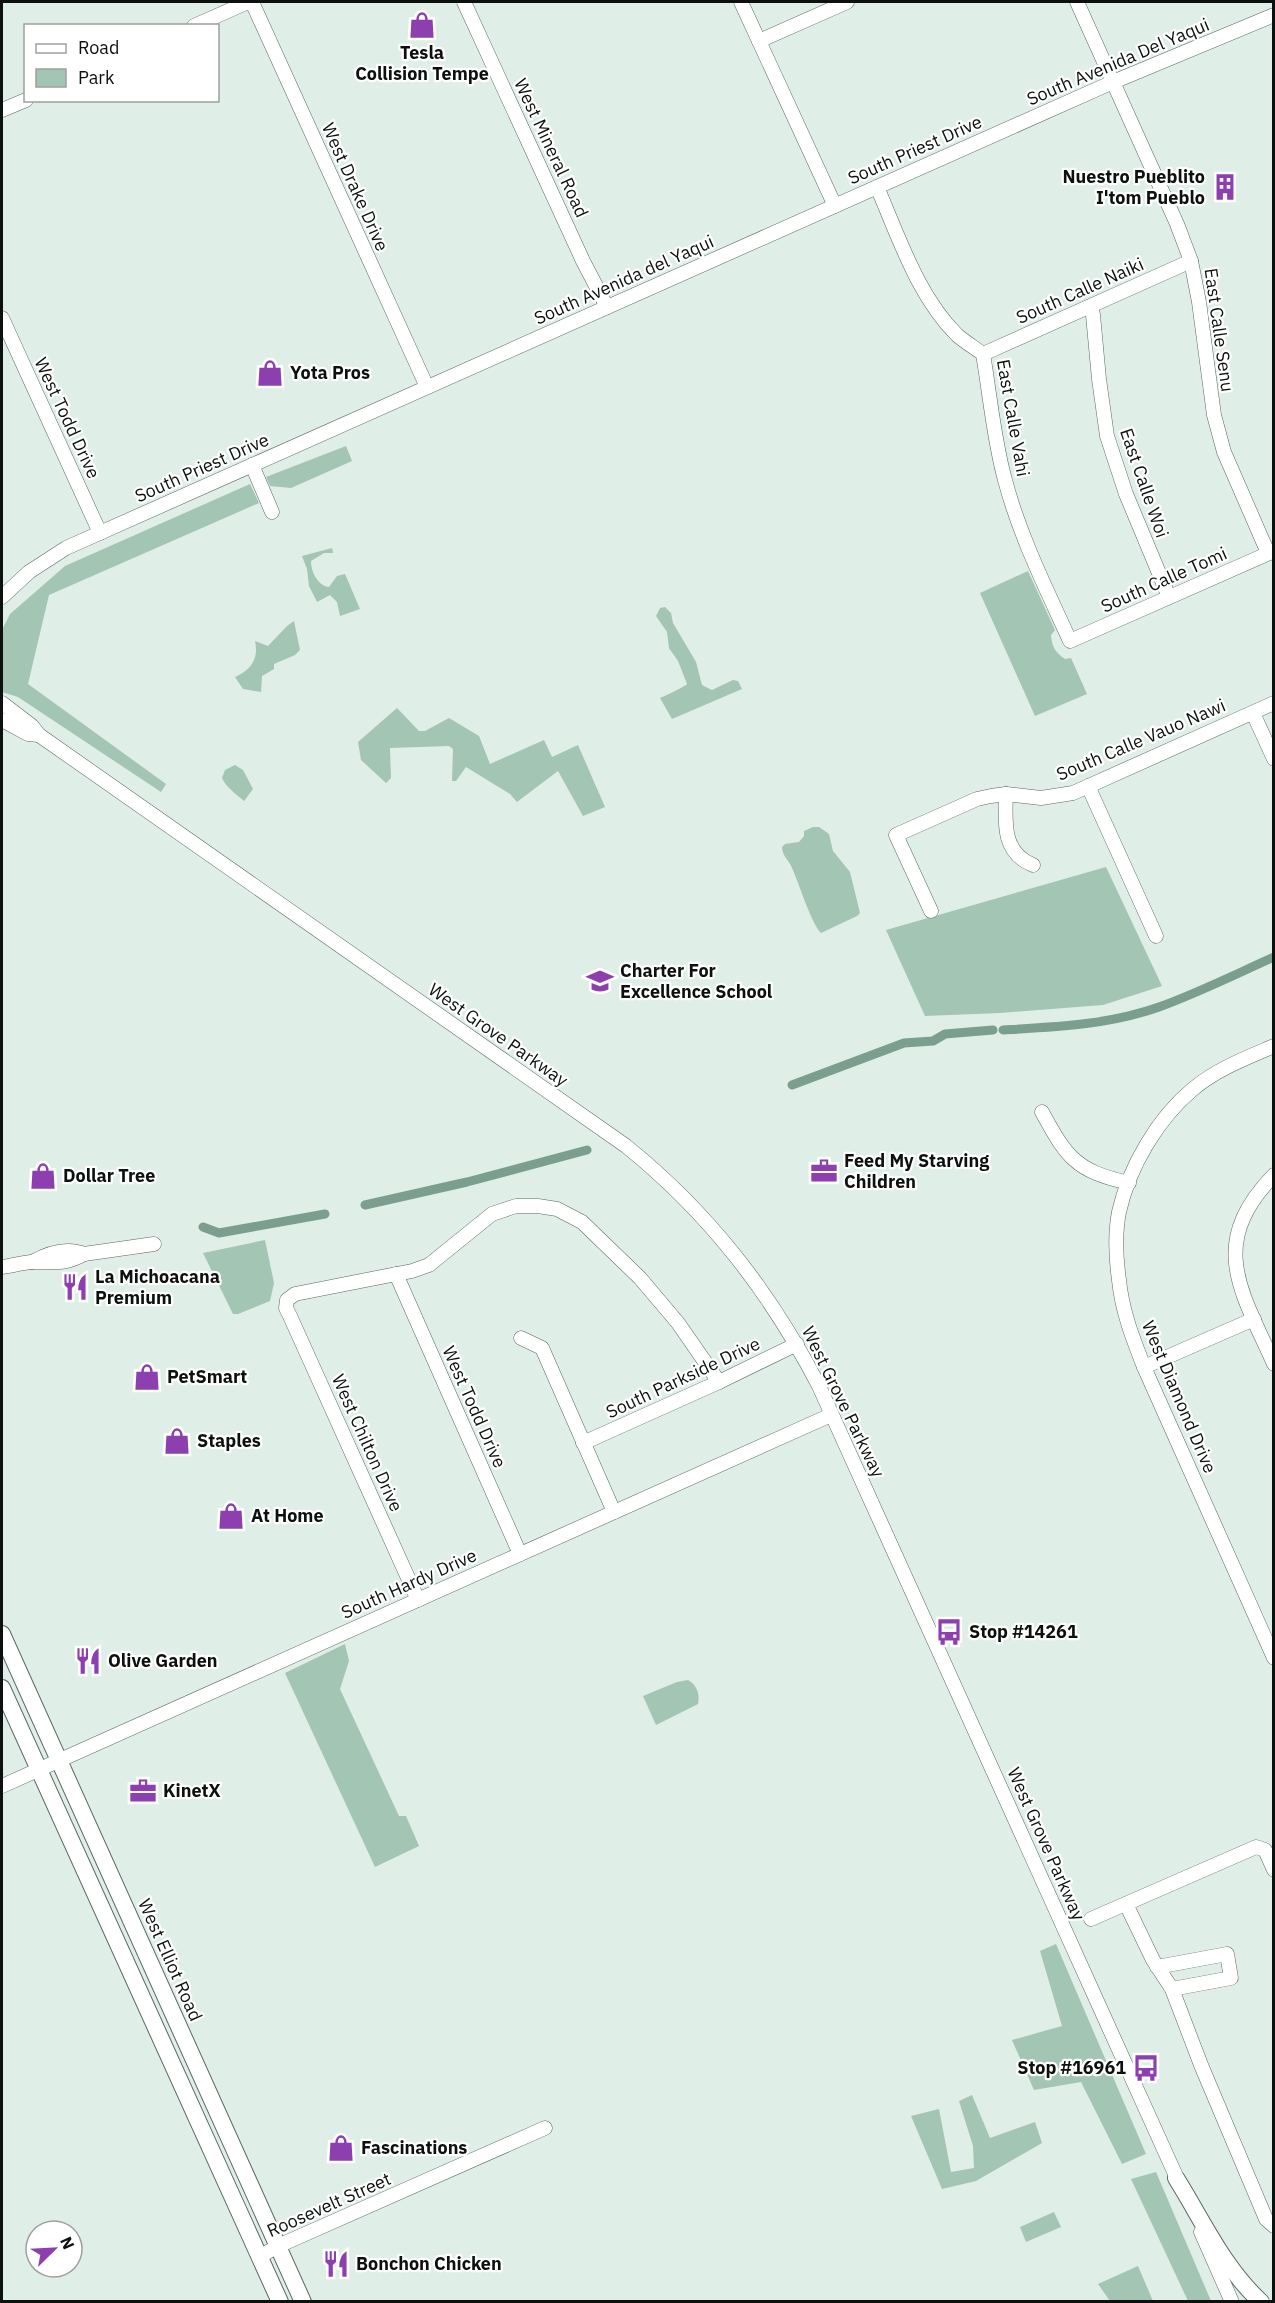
<svg xmlns="http://www.w3.org/2000/svg" width="1275" height="2303" font-family="'IBM Plex Sans',sans-serif">
<style>
.green{fill:#a3c5b4}
.lines{fill:none;stroke-linecap:round;stroke-linejoin:round}
.canal{stroke:#7b9f8e;stroke-width:9}
.minor-casing{stroke:#5a6861;stroke-width:15}
.major-casing{stroke:#5a6861;stroke-width:18}
.minor{stroke:#fff;stroke-width:14}
.major{stroke:#fff;stroke-width:16}
.labels{text-anchor:middle;stroke-width:4.5;stroke-linejoin:round;paint-order:stroke}
.poi-label{font-size:18px;font-weight:bold;fill:#0c110f;stroke:#fff;text-anchor:start}
.street-label{font-size:18px;fill:#0c110f;stroke:#fff}
</style>
<rect width="100%" height="100%" fill="#dfeee6"/>
<!-- green -->
<g class="green">
<polygon points="346,446 352,461 291,488 270,486 266,477"/>
<polygon points="250,484 259,503 49,595 28,684 166,784 161,792 18,697 2,692 2,630 10,614 65,566"/>
<path d="M332,548L333,553H324L311,561C311,572 318,586 329,587L337,576L345,574L360,609L340,616L337,602L330,595L317,602L309,586L307,569L302,556Z"/>
<path d="M1028,571L1055,630L1051,635C1052,647 1055,652 1065,659L1071,658L1087,694L1035,716L980,593Z"/>
<path d="M665,607L671,613L673,623L696,662L702,685L712,690L733,680L738,681L742,689L672,719L660,698C665,696 684,687 687,684L678,661L669,648L667,632L656,616L660,608Z"/>
<path d="M294,621L300,650L295,655L274,664V669L262,676L261,692L243,689L235,677C251,670 259,659 255,641L268,646L287,626Z"/>
<polygon points="397,708 419,731 425,731 449,718 479,736 490,764 544,740 552,757 578,745 605,807 583,816 558,771 517,802 510,794 466,767 456,781 452,781 453,749 449,746 390,748 391,778 386,783 361,760 358,742"/>
<path d="M235,765L243,770L253,789L244,801C237,795 225,786 222,778L225,770Z"/>
<path d="M813,827H819L829,834L833,851L850,872L860,913L857,916L821,933C811,923 799,883 792,868C789,860 782,856 782,847L785,844L799,842L804,836V831Z"/>
<polygon points="1106,867 1162,986 1103,1005 1000,1013 925,1016 886,930"/>
<polygon points="265,1240 274,1283 270,1301 238,1314 233,1314 203,1253"/>
<polygon points="345,1644 349,1661 340,1689 399,1816 406,1816 419,1846 375,1867 285,1673"/>
<path d="M688,1680C697,1685 700,1694 698,1704L656,1725L643,1696L677,1682Z"/>
<polygon points="1056,1944 1146,2154 1122,2164 1081,2082 1034,2090 1012,2040 1062,2026 1040,1951"/>
<polygon points="972,2095 990,2138 1035,2122 1042,2143 976,2181 942,2189 911,2116 939,2109 951,2172 974,2168 973,2146 959,2101"/>
<polygon points="1156,2172 1211,2301 1188,2301 1131,2179"/>
<polygon points="1054,2212 1061,2227 1026,2242 1020,2227"/>
<polygon points="1138,2266 1153,2301 1110,2301 1098,2284"/>
</g>
<g class="lines">
<!-- canal -->
<g class="canal">
<path d="M1003,1030C1056,1027 1108,1025 1159,1007C1198,993 1236,974 1274,957"/>
<polyline points="792,1085 904,1043 933,1041 945,1034 993,1030"/>
<polyline points="365,1205 467,1182 587,1150"/>
<polyline points="203,1227 219,1233 325,1214"/>
</g>
<defs>
<g id="minor">
<polyline points="252,2 427,387"/>
<polyline points="464,2 583,261 607,307"/>
<polyline points="741,2 835,206"/>
<polyline points="1077,2 1177,224 1191,261 1199,302 1214,415 1224,452 1268,553"/>
<polyline points="194,26 248,2"/>
<polyline points="759,41 847,2"/>
<polyline points="2,110 26,100"/>
<path d="M877,187C899,237 917,295 957,335C965,342 975,348 983,354C990,395 994,441 1005,480C1020,537 1046,588 1070,641L1274,551"/>
<polyline points="1091,306 1093,315 1099,379 1107,436 1126,494 1169,597"/>
<polyline points="2,318 100,533"/>
<polyline points="983,354 1191,261"/>
<polyline points="252,465 272,512"/>
<polyline points="2,597 29,572 66,548 1113,82 1274,15"/>
<path d="M2,703L32,726L39,735L626,1146C709,1213 770,1292 819,1386L1181,2187"/>
<polyline points="1253,713 1274,759"/>
<polyline points="2,720 28,734 39,735"/>
<polyline points="1088,786 1156,936"/>
<path d="M1006,794C1005,822 1002,853 1033,865"/>
<polyline points="931,911 896,835 977,799 991,796 1006,794 1041,798 1073,793 1274,703"/>
<path d="M1274,1046C1246,1058 1217,1069 1193,1089C1158,1118 1129,1167 1119,1212C1115,1233 1116,1259 1119,1280C1122,1311 1133,1339 1144,1367L1274,1658"/>
<path d="M1042,1112C1067,1158 1076,1171 1129,1183"/>
<path d="M1274,1175C1207,1244 1241,1290 1274,1364"/>
<path d="M32,1262C48,1253 67,1247 84,1254"/>
<path d="M2,1267C11,1266 21,1263 31,1262C52,1261 63,1266 84,1254L154,1244"/>
<polyline points="396,1274 520,1554"/>
<polyline points="521,1338 542,1348 614,1512"/>
<polyline points="1144,1367 1254,1319"/>
<polyline points="583,1443 719,1382 797,1344"/>
<polyline points="418,1600 290,1316 286,1308 287,1300 295,1294 412,1271 429,1265 492,1214 516,1206 538,1206 557,1209 582,1222 640,1278 678,1323 719,1382"/>
<polyline points="2,1786 831,1415"/>
<polyline points="1126,1904 1153,1960 1172,1989 1201,2065 1266,2219 1274,2226"/>
<polyline points="1091,1919 1256,1847 1265,1850 1274,1870"/>
<polyline points="1157,1967 1227,1954 1231,1978 1172,1989"/>
<polyline points="1201,2232 1232,2302"/>
<polyline points="259,2257 278,2246 545,2128"/>
</g>
<g id="major">
<polyline points="2,1634 303,2302"/>
<polyline points="2,1688 280,2302"/>
<path d="M1176,2178C1203,2221 1223,2267 1261,2302"/>
</g>
</defs>
<!-- minor casing -->
<use href="#minor" class="minor-casing"/>
<!-- major casing -->
<use href="#major" class="major-casing"/>
<!-- minor -->
<use href="#minor" class="minor"/>
<!-- major -->
<use href="#major" class="major"/>
</g>
<!-- icons -->
<defs>
<symbol id="shop-bare" viewBox="-9 -9 18 18"><path d="M-5-2.5h2.3a2.7 3.5 0 0 1 5.4 0H5L5.5 6h-11ZM-1.5-2.5h3a1.5 2.3 0 0 0-3 0Z" fill="#8d3eaf" stroke="#fff" stroke-width="2.5" paint-order="stroke"/></symbol>
<symbol id="building-bare" viewBox="-9 -9 18 18"><path d="M-4-6H4V6H1V3H-1V6H-4ZM-2.5-4.3h1.7v1.8h-1.7ZM.8-4.3h1.7v1.8H.8ZM-2.5-1h1.7V.8h-1.7ZM.8-1h1.7V.8H.8Z" fill="#8d3eaf" stroke="#fff" stroke-width="2.5" paint-order="stroke"/></symbol>
<symbol id="school-bare" viewBox="-9 -9 18 18"><path d="M0-5L7-2L0 1L-7-2ZM-4 1L0 2.5L4 1V4Q0 6-4 4Z" fill="#8d3eaf" stroke="#fff" stroke-width="2.5" paint-order="stroke"/></symbol>
<symbol id="office-bare" viewBox="-9 -9 18 18"><path d="M-6-3h4V-5.5h4V-3h4V5H-6ZM-1-4.5V-3h2v-1.5ZM-6 0V1H6V0Z" fill="#8d3eaf" stroke="#fff" stroke-width="2.5" paint-order="stroke"/></symbol>
<symbol id="restaurant-bare" viewBox="-9 -9 18 18"><path d="M-5-6h1v4h1v-4h1v4h1v-4h1v5L-1.5 .5V6h-2V.5L-5-1ZM5-6V6H3V1.5H1.5Q1.5-4 5-6Z" fill="#8d3eaf" stroke="#fff" stroke-width="2.5" paint-order="stroke"/></symbol>
<symbol id="bus-bare" viewBox="-9 -9 18 18"><path d="M-5-6H5V4H4V6H2V4H-2V6H-4V4H-5ZM-3.5-4V0h7V-4ZM-3.5 1.2v1.5H-2V1.2ZM2 1.2v1.5H3.5V1.2Z" fill="#8d3eaf" stroke="#fff" stroke-width="2.5" paint-order="stroke"/></symbol>
</defs>
<g fill-rule="evenodd">
<use href="#shop-bare" x="403" y="6" width="38" height="38"/>
<use href="#building-bare" x="1206" y="168" width="38" height="38"/>
<use href="#shop-bare" x="251" y="354" width="38" height="38"/>
<use href="#school-bare" x="581" y="962" width="38" height="38"/>
<use href="#office-bare" x="805" y="1152" width="38" height="38"/>
<use href="#shop-bare" x="24" y="1157" width="38" height="38"/>
<use href="#restaurant-bare" x="56" y="1268" width="38" height="38"/>
<use href="#shop-bare" x="128" y="1358" width="38" height="38"/>
<use href="#shop-bare" x="158" y="1422" width="38" height="38"/>
<use href="#shop-bare" x="212" y="1497" width="38" height="38"/>
<use href="#bus-bare" x="930" y="1613" width="38" height="38"/>
<use href="#restaurant-bare" x="69" y="1642" width="38" height="38"/>
<use href="#office-bare" x="124" y="1772" width="38" height="38"/>
<use href="#bus-bare" x="1127" y="2049" width="38" height="38"/>
<use href="#shop-bare" x="322" y="2129" width="38" height="38"/>
<use href="#restaurant-bare" x="317" y="2245" width="38" height="38"/>
</g>
<g class="labels">
<!-- poi labels -->
<g class="poi-label">
<text x="422" y="59" text-anchor="middle">Tesla<tspan x="422" dy="21">Collision Tempe</tspan></text>
<text x="1205" y="183" text-anchor="end">Nuestro Pueblito<tspan x="1205" dy="21">I'tom Pueblo</tspan></text>
<text x="290" y="379">Yota Pros</text>
<text x="620" y="977">Charter For<tspan x="620" dy="21">Excellence School</tspan></text>
<text x="844" y="1167">Feed My Starving<tspan x="844" dy="21">Children</tspan></text>
<text x="63" y="1182">Dollar Tree</text>
<text x="95" y="1283">La Michoacana<tspan x="95" dy="21">Premium</tspan></text>
<text x="167" y="1383">PetSmart</text>
<text x="197" y="1447">Staples</text>
<text x="251" y="1522">At Home</text>
<text x="969" y="1638">Stop #14261</text>
<text x="108" y="1667">Olive Garden</text>
<text x="163" y="1797">KinetX</text>
<text x="1126" y="2074" text-anchor="end">Stop #16961</text>
<text x="361" y="2154">Fascinations</text>
<text x="356" y="2270">Bonchon Chicken</text>
</g>
<!-- street labels -->
<g class="street-label">
<text transform="translate(1118 62) rotate(-23)" y="6">South Avenida Del Yaqui</text>
<text transform="translate(551 148) rotate(65)" y="6">West Mineral Road</text>
<text transform="translate(915 150) rotate(-24)" y="6">South Priest Drive</text>
<text transform="translate(355 187) rotate(66)" y="6">West Drake Drive</text>
<text transform="translate(624 280) rotate(-24)" y="6">South Avenida del Yaqui</text>
<text transform="translate(1080 291) rotate(-24)" y="6">South Calle Naiki</text>
<text transform="translate(1219 330) rotate(82)" y="6">East Calle Senu</text>
<text transform="translate(67 418) rotate(65)" y="6">West Todd Drive</text>
<text transform="translate(1013 418) rotate(80)" y="6">East Calle Vahi</text>
<text transform="translate(202 468) rotate(-24)" y="6">South Priest Drive</text>
<text transform="translate(1144 483) rotate(71)" y="6">East Calle Woi</text>
<text transform="translate(1164 580) rotate(-24)" y="6">South Calle Tomi</text>
<text transform="translate(1141 740) rotate(-23)" y="6">South Calle Vauo Nawi</text>
<text transform="translate(498 1035) rotate(35)" y="6">West Grove Parkway</text>
<text transform="translate(683 1378) rotate(-25)" y="6">South Parkside Drive</text>
<text transform="translate(1179 1397) rotate(67)" y="6">West Diamond Drive</text>
<text transform="translate(843 1402) rotate(64)" y="6">West Grove Parkway</text>
<text transform="translate(474 1407) rotate(66)" y="6">West Todd Drive</text>
<text transform="translate(367 1443) rotate(66)" y="6">West Chilton Drive</text>
<text transform="translate(409 1584) rotate(-24)" y="6">South Hardy Drive</text>
<text transform="translate(1046 1844) rotate(66)" y="6">West Grove Parkway</text>
<text transform="translate(170 1960) rotate(66)" y="6">West Elliot Road</text>
<text transform="translate(329 2205) rotate(-24)" y="6">Roosevelt Street</text>
</g>
</g>
<!-- border -->
<rect width="1275" height="2303" fill="none" stroke="#0c110f" stroke-width="6"/>
<!-- legend -->
<rect x="24" y="24" width="195" height="78" fill="#ffffff" stroke="#9ea09f" stroke-width="1.5"/>
<rect x="36" y="44" width="30" height="9" fill="#ffffff" stroke="#9ea09f" stroke-width="1.5"/>
<text x="78" y="54" font-size="18" fill="#0c110f">Road</text>
<rect x="36" y="69" width="30" height="18" fill="#a3c5b4" stroke="#9ea09f" stroke-width="1.5"/>
<text x="78" y="84" font-size="18" fill="#0c110f">Park</text>
<!-- north arrow -->
<g transform="translate(54 2249) rotate(66)"><circle r="28" fill="#ffffff" stroke="#9ea09f" stroke-width="1.5"/>
<path d="M0-4.5L10 22L0 15L-10 22Z" fill="#8d3eaf"/>
<text y="-9" font-size="16" font-weight="bold" text-anchor="middle" fill="#0c110f">N</text>
</g>
</svg>
